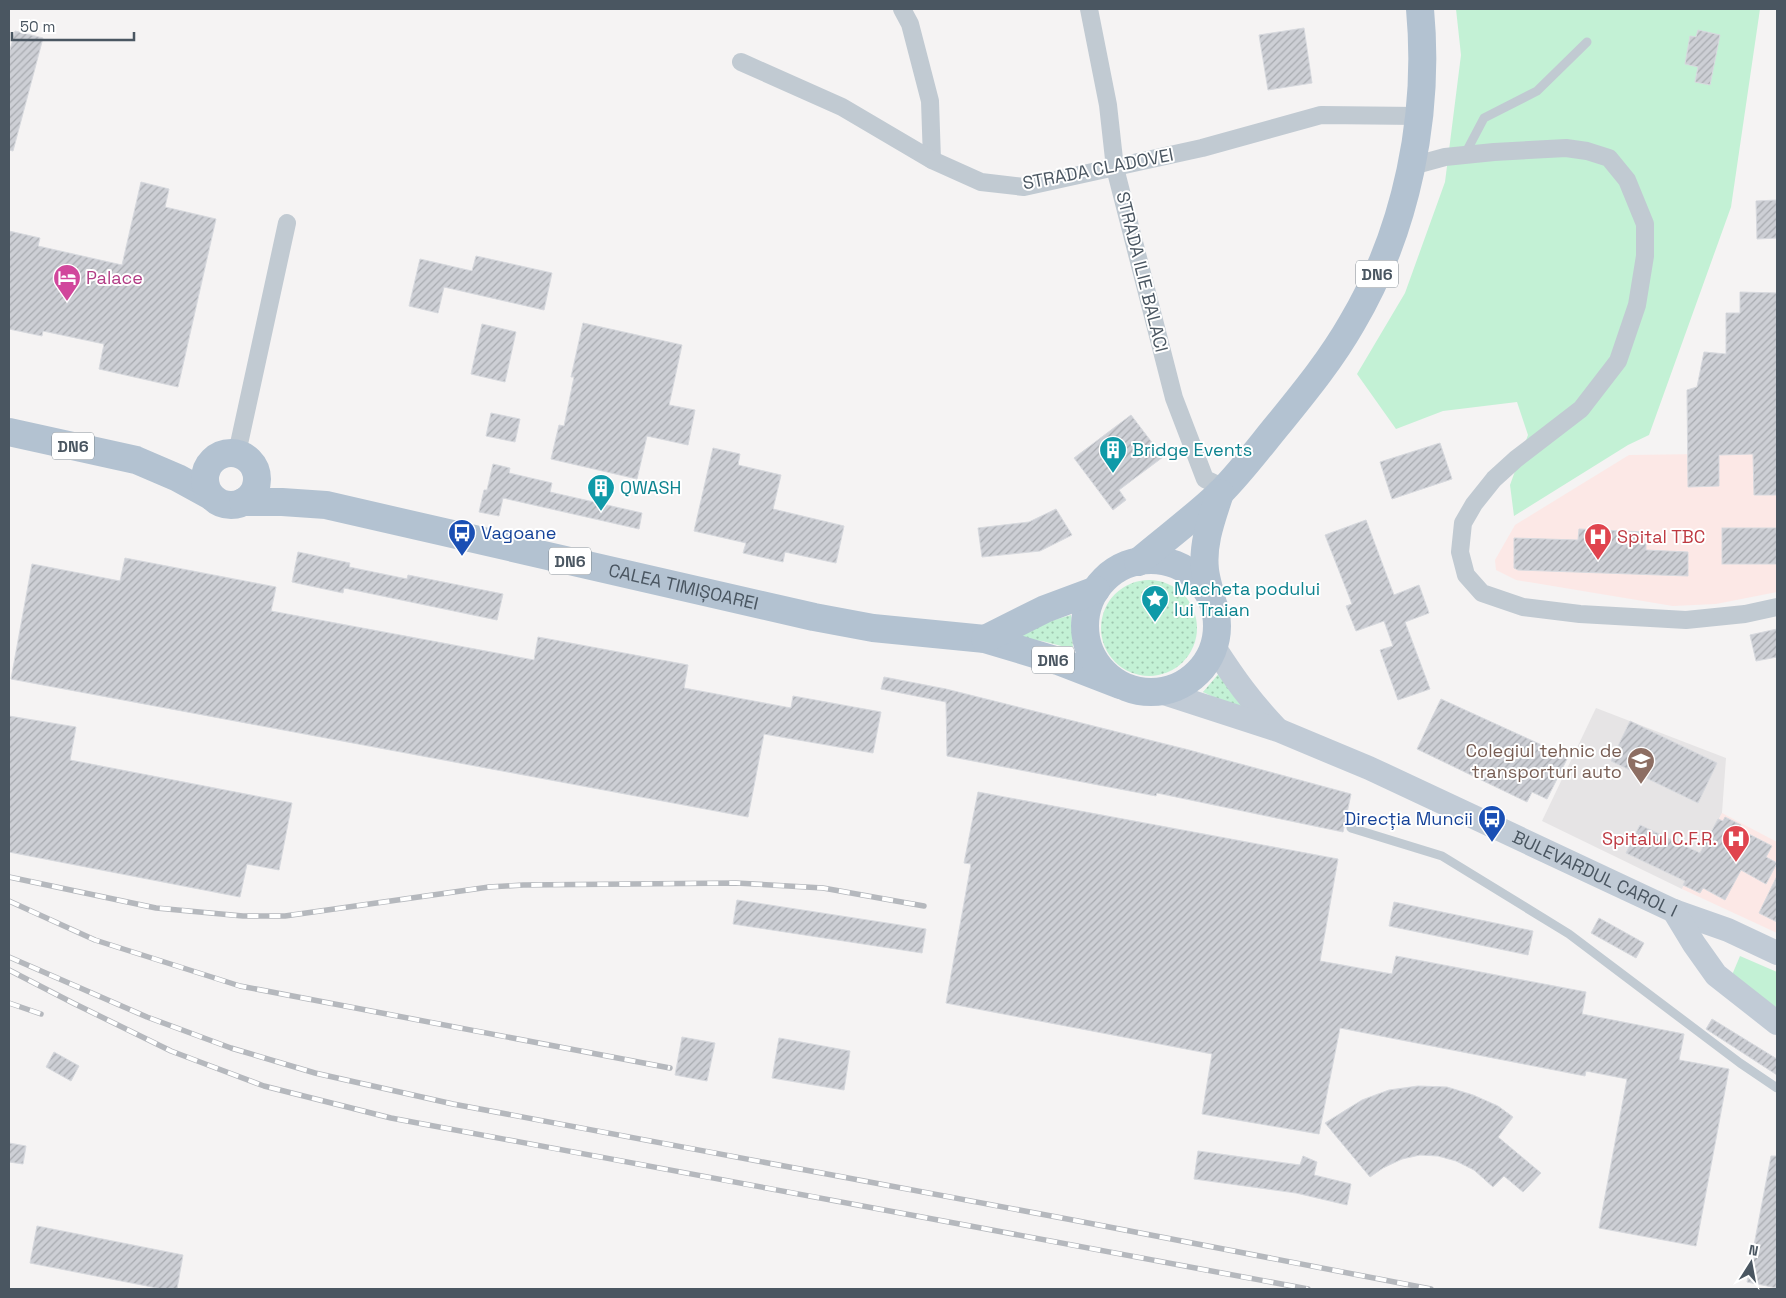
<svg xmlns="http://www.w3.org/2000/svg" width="1786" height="1298" font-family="'Space Grotesk',sans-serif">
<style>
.education{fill:#e6e4e5}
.medical{fill:#fce8e6}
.grass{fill:url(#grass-dots)}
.park{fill:#c3f1d5}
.building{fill:url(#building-hatch);stroke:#d7d9de}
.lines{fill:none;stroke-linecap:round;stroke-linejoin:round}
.lane{stroke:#c1cad2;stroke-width:9}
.street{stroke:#c1cad2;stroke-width:18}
.secondary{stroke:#c1cbd6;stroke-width:24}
.primary{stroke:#b3c2d1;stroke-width:28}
.rail-casing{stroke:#b5b8bd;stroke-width:5.5}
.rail{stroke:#fff;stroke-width:4;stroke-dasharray:11;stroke-linecap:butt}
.labels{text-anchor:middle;stroke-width:4;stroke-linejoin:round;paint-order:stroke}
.shield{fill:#fff;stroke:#808990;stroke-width:1}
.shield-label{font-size:16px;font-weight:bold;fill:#4a5661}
.street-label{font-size:18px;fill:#4a5661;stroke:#fff}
.hotel-label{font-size:18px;fill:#b23c85;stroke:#fff;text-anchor:start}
.culture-label{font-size:18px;fill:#0d838f;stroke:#fff;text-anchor:start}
.transit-label{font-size:18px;fill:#164399;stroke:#fff;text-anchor:start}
.health-label{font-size:18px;fill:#be3a42;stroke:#fff;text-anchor:start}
.education-label{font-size:18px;fill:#785e54;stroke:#fff;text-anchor:end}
</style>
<defs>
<pattern id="grass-dots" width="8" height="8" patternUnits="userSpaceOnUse" patternTransform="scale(1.25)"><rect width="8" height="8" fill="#c3f1d5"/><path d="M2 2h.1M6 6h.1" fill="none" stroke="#a0c6b0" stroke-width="1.8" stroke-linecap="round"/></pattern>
<pattern id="building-hatch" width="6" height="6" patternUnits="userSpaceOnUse" patternTransform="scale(1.25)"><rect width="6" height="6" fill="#cdcfd5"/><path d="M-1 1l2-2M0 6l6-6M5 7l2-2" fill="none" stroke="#a8abb0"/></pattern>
</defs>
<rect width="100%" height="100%" fill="#f5f3f3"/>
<!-- education -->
<polygon class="education" points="1596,708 1726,758 1722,813 1682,889 1542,821"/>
<!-- medical -->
<g class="medical">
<polygon points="1777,453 1777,592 1716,604 1673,606 1516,580 1496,570 1495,560 1515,525 1629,455"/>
<polygon points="1722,813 1777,842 1777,933 1682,889"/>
</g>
<!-- grass -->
<g class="grass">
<circle cx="1149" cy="628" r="48"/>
<polygon points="1071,615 1073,649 1042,641 997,637"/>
<polygon points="1221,671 1232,694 1252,716 1203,692"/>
</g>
<!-- park -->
<g class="park">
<polygon points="1456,9 1760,9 1731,207 1649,435 1628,445 1514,516 1510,485 1528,435 1517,402 1443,411 1396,429 1357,374 1405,293 1445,182 1461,55"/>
<polygon points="1740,956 1777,972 1777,1008 1732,975"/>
</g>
<!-- building -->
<g class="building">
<polygon points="1304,28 1312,83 1268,90 1259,35"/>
<polygon points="1698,30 1720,35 1710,85 1695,82 1698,67 1685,64 1690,36 1696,37"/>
<polygon points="15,31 43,38 13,151 9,150 9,54"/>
<polygon points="141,182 169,189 165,207 216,219 178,387 99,369 104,344 43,331 42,336 9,329 9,231 40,238 38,246 122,265"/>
<polygon points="1777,200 1777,238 1757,239 1756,201"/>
<polygon points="476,256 552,273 544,310 444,287 438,313 409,306 420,259 472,271"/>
<polygon points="1740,292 1777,293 1777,495 1754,495 1753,454 1719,455 1719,486 1688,487 1687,390 1697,387 1704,352 1726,354 1726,313 1740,313"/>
<polygon points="583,323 682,345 669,405 695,410 688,445 647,436 637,479 551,459 559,425 564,426 574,377 571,377"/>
<polygon points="482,324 516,332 505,382 471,374"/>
<polygon points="491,413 520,419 515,442 486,436"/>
<polygon points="1131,415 1163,457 1119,490 1126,500 1113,510 1074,458"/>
<polygon points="1440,443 1452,479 1392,499 1380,462"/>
<polygon points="713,448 740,454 738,465 781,475 773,509 844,526 836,563 785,552 783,562 743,553 746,543 694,531"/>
<polygon points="493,464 510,468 509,473 552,483 550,492 642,513 639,529 503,498 499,516 479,512 484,490 487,490"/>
<polygon points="1056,509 1072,535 1040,551 982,557 978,528 1029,522"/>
<polygon points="1366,520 1394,595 1419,585 1429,613 1405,622 1430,689 1398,700 1380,650 1393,646 1384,621 1356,631 1346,606 1352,604 1325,535"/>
<rect x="1722" y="528" width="55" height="36"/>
<polygon points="1579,529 1646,532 1646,550 1688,552 1688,576 1518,570 1514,568 1514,538 1578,540"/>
<polygon points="298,552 350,563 349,567 407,579 408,575 503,594 497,620 344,588 343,593 292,582"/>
<polygon points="125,558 276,587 271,611 534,660 538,637 688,665 684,688 791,708 793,696 881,712 873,753 764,734 748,817 11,679 32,564 120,581"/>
<polygon points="1777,629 1777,657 1756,661 1750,635"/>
<polygon points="884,677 946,689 1189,750 1351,794 1343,832 1157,793 1156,796 947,756 946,702 881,689"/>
<polygon points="1441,699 1568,757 1547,799 1532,792 1527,802 1417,749"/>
<polygon points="9,716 76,727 70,760 292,803 279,870 247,864 240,897 9,852"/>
<polygon points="1630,721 1717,763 1698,803 1611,761"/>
<polygon points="978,792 1338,859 1320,961 1392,974 1396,956 1586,992 1582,1014 1684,1034 1679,1060 1729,1069 1696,1246 1599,1228 1627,1079 1586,1071 1585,1076 1340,1028 1319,1134 1202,1114 1212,1054 946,1003 971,864 964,863"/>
<polygon points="1725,817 1741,825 1739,829 1772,846 1766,857 1777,863 1766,884 1741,870 1725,900 1703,888 1700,893 1683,885 1685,881 1626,853 1640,825 1700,853 1718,819 1723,821"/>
<polygon points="1777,876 1777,922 1759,913"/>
<polygon points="737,900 926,929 922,953 733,924"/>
<polygon points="1394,902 1533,931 1528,955 1389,926"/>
<polygon points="1599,918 1644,943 1636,958 1591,933"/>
<polygon points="1712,1019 1777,1059 1777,1075 1706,1029"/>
<polygon points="682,1037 715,1043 707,1081 675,1075"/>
<polygon points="779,1038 850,1051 844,1090 772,1078"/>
<polygon points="54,1052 79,1066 71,1081 46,1067"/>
<polygon points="1418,1086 1447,1087 1473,1095 1498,1106 1513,1117 1498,1137 1541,1173 1523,1192 1504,1176 1493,1187 1474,1170 1456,1161 1438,1156 1420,1155 1402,1159 1383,1168 1370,1177 1325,1123 1362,1100 1389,1090"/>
<polygon points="9,1143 26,1146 23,1164 9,1162"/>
<polygon points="1198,1151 1300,1165 1303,1156 1317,1162 1314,1175 1351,1184 1347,1205 1296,1193 1194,1179"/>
<polygon points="1771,1156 1777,1156 1777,1288 1747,1282"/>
<polygon points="37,1226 183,1255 177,1289 162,1289 30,1263"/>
</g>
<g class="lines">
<!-- lane -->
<g class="lane">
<polyline points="1465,154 1484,118 1537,91 1587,42"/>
<polyline points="1351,828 1442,856 1569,934 1740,1063 1777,1088"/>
</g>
<!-- street -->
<g class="street">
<polyline points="902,9 910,24 930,101 932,160"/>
<polyline points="1089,9 1108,105 1115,168 1174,398 1205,479 1224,488"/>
<polyline points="741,62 842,107 932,160 981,182 1024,187 1202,148 1321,115 1419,116"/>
<polyline points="1412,166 1445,157 1494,152 1566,148 1587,151 1609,158 1627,180 1645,224 1645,256 1637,305 1618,361 1581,409 1516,459 1494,479 1474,504 1463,523 1460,552 1466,575 1482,593 1523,607 1580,614 1686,620 1745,614 1777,607"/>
<polyline points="237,453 287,223"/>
</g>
<!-- secondary -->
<g class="secondary">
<path d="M1214,647C1234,678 1251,702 1277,729"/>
<path id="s1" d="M1161,692L1278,730L1369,768L1674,911L1728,930L1777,953"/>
<polyline points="1674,911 1694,944 1716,975 1777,1023"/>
</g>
<!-- primary -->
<g class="primary">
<polyline points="9,432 136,460 178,478 209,495"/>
<circle cx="231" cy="479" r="26"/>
<path id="s2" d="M243,502H282L326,505L814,617L873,628L985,639L1058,661L1120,685"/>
<circle cx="1151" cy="626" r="66"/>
<path d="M1138,562C1165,539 1195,517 1220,493C1242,471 1261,445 1281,421C1307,389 1332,358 1352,323C1407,230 1430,115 1420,9"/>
<path d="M1211,597C1209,588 1206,579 1205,570C1202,543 1212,518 1220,493"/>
<polyline points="985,639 1045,609 1096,590"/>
</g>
<defs>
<g id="rail">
<polyline points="9,877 156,908 243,916 285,916 489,887 523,885 736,883 823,888 924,906"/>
<polyline points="9,901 95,940 240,986 670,1068"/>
<polyline points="9,957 147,1017 231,1048 315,1073 453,1104 1078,1221 1431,1289"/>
<polyline points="9,970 73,1003 171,1051 208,1065 264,1086 391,1118 1308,1289"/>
<polyline points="9,1003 41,1014"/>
</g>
</defs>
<!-- rail casing -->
<use href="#rail" class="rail-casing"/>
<!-- rail -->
<use href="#rail" class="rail"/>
</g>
<!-- icons -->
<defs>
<symbol id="hotel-pin" viewBox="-11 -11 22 30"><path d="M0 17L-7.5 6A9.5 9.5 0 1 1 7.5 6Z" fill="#d1479c" stroke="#fff"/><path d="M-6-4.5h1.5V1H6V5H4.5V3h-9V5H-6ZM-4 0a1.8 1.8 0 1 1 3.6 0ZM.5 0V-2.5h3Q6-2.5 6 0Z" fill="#fff"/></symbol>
<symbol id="building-pin" viewBox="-11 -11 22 30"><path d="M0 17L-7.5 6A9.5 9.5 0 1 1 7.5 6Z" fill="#0f9aa8" stroke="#fff"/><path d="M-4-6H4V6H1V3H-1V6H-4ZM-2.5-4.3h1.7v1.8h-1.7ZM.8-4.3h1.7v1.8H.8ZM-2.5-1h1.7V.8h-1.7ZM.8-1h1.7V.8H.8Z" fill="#fff"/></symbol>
<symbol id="bus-pin" viewBox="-11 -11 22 30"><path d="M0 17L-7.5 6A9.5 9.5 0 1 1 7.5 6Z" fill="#1a4fb4" stroke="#fff"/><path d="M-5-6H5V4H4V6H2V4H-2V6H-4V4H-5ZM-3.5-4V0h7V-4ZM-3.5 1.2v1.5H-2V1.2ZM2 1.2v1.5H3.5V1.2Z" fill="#fff"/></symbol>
<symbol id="hospital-pin" viewBox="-11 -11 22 30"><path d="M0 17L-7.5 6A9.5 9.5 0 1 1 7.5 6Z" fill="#e0444e" stroke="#fff"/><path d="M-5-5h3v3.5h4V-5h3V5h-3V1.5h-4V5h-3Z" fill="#fff"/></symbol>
<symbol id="sight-pin" viewBox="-11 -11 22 30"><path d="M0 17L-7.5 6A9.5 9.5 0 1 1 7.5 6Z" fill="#0f9aa8" stroke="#fff"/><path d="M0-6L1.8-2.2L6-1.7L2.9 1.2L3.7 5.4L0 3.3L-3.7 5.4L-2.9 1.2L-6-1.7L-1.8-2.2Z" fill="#fff"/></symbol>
<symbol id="school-pin" viewBox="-11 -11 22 30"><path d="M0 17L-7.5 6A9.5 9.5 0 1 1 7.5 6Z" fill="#8d6e63" stroke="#fff"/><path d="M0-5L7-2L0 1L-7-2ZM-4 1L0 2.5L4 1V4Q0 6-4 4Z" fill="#fff"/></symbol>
</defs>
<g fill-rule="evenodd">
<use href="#hotel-pin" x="51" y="262" width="32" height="43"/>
<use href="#building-pin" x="1097" y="434" width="32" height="43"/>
<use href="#building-pin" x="585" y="472" width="32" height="43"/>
<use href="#bus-pin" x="446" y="517" width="32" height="43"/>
<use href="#hospital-pin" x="1582" y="521" width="32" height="43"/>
<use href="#sight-pin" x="1139" y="583" width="32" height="43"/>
<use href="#school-pin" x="1625" y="745" width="32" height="43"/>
<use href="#bus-pin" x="1476" y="803" width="32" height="43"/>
<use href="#hospital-pin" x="1720" y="823" width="32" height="43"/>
</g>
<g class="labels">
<!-- shield labels -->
<g class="shield">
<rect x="1356" y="260.5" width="42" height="27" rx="4"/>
<rect x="52" y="432.5" width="42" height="27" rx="4"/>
<rect x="549" y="547.5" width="42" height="27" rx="4"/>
<rect x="1032" y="646.5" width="42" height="27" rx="4"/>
</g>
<g class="shield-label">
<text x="1377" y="280">DN6</text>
<text x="73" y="452">DN6</text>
<text x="570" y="567">DN6</text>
<text x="1053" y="666">DN6</text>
</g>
<!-- street labels -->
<g class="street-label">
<text transform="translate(1098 169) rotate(-11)" y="6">STRADA CLADOVEI</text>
<text transform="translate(1142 272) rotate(76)" y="6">STRADA ILIE BALACI</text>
<text dy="6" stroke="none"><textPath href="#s2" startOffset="450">CALEA TIMIȘOAREI</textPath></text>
<text dy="6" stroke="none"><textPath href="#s1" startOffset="471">BULEVARDUL CAROL I</textPath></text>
</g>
<!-- hotel labels -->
<g class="hotel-label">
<text x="86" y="284">Palace</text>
</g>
<!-- culture labels -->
<g class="culture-label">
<text x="1132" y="456">Bridge Events</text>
<text x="620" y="494">QWASH</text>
<text x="1174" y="595">Macheta podului<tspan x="1174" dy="21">lui Traian</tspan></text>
</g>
<!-- transit labels -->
<g class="transit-label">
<text x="481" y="539">Vagoane</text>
<text x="1473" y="825" text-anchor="end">Direcția Muncii</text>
</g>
<!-- health labels -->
<g class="health-label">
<text x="1617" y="543">Spital TBC</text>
<text x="1717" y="845" text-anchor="end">Spitalul C.F.R.</text>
</g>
<!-- education labels -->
<g class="education-label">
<text x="1622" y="757">Colegiul tehnic de<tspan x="1622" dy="21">transporturi auto</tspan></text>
</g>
</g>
<!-- border -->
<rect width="1786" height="1298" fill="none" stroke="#4a5661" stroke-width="20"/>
<!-- north arrow -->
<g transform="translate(1751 1263) rotate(11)" stroke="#ffffff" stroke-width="4" paint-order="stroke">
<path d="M0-4L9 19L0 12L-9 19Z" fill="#4a5661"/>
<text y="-8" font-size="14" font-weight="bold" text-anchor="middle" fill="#4a5661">N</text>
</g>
<!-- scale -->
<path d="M12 32v8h122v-8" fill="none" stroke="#4a5661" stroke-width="2.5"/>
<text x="20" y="32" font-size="15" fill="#4a5661" stroke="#ffffff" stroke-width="4" paint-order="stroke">50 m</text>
</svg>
